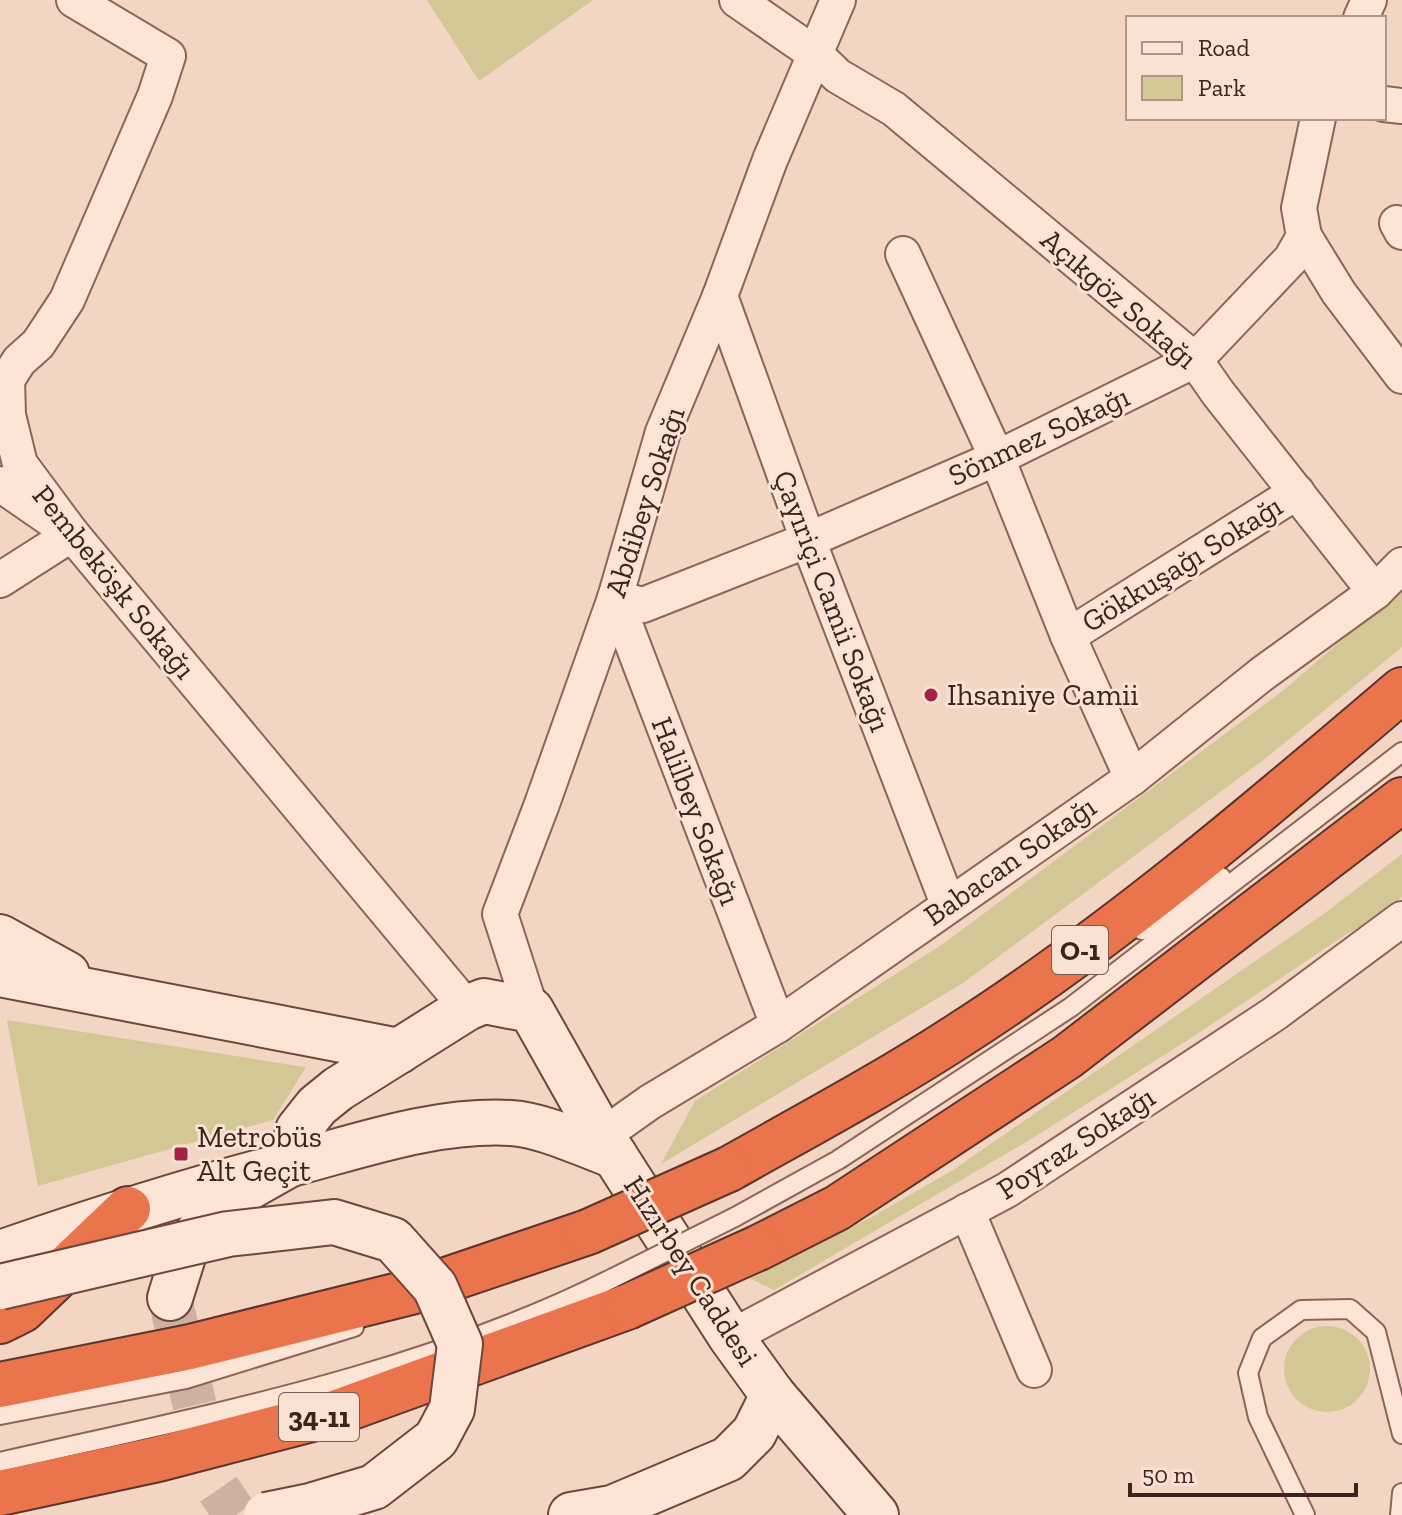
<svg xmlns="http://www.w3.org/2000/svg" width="1402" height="1515" font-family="'Zilla Slab',serif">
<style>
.green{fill:#d2c795}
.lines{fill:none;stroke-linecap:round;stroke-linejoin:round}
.secondary-tunnel{stroke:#ceb1a1;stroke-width:44;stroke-dasharray:44 22;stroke-linecap:butt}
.lane-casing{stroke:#8e6457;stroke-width:22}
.street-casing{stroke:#8e6457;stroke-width:38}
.secondary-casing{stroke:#70453a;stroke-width:48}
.highway-casing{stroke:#5c342c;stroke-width:48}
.lane{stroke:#fce5d6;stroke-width:18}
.street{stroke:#fce5d6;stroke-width:34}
.secondary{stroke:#fce5d6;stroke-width:44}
.highway{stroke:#ea744b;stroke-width:44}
.lane-bridge-casing{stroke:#8e6457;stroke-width:22;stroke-linecap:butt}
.secondary-bridge-casing{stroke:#70453a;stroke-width:48;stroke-linecap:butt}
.highway-bridge-casing{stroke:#5c342c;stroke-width:48;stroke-linecap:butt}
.lane-bridge{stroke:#fce5d6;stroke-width:18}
.secondary-bridge{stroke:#fce5d6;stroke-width:44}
.highway-bridge{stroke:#ea744b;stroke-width:44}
.poi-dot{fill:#a42149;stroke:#f9e2d3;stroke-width:3}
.labels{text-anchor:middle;stroke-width:6;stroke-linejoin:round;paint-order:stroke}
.shield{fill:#f9e2d3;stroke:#755c54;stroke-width:2}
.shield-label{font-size:28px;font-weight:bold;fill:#3d231d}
.street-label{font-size:30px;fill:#3d231d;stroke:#f9e2d3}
.poi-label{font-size:30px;fill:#3d231d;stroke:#f9e2d3;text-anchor:start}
</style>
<rect width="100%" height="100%" fill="#f2d5c2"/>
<!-- green -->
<g class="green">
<polygon points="427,0 593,0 479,81"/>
<polygon points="1402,588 1402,647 1266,758 963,983 661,1164 695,1101 943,944 1285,689"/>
<polygon points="1402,854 1402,897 1370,922 1345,935 1191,1038 1028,1141 774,1290 749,1278 872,1217 953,1170 1325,913"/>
<polygon points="7,1020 305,1067 306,1067 273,1120 38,1186"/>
<circle cx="1327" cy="1369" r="43"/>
</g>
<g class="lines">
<!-- secondary-tunnel -->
<polyline class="secondary-tunnel" points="170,1298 212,1480 236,1515"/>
<defs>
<g id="lane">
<polyline points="1142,930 1221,877"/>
<polyline points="735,1217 838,1160 1071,1007 1402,752"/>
<polyline points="0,1415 186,1379 354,1327"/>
<path d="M0,1462C209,1414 420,1375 613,1278"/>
<polyline points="1305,1515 1258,1417 1248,1373 1262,1338 1301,1310 1350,1309 1376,1332 1402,1434"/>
<polyline points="1400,1515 1402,1493"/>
</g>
<g id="street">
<polyline points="74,0 168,56 155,96 67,300 38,344 19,361 7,380 8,415 20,464 72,534 467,1008"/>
<polyline points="737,0 815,54 838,76 894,109 1195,360 1218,393 1375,592"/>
<polyline points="1361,18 1369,0"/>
<polyline points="1384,104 1402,106"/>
<polyline points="1397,223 1402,232"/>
<polyline points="1304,236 1339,293 1402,376"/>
<polyline points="903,254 997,458 1068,636 1132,778"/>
<polyline points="720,296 808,540 948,904"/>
<polyline points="0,484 49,518"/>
<polyline points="0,580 72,534"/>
<polyline points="615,598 643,605 808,540 997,458 1195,360 1291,259 1304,236 1299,208 1318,118"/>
<polyline points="615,598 778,1025"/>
<polyline points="1068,636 1297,492"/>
<polyline points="531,1010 500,914 542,804 615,598 663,432 720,296 770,160 838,0"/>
<polyline points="602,1136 650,1102 778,1025 1132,778 1262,674 1375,592 1402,565"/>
<polyline points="967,1211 1034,1370"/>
<polyline points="731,1337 1007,1190 1274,1014 1402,919"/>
</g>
<g id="secondary">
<polyline points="0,937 67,974"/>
<polyline points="0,974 399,1051"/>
<path d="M0,1253C96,1220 192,1189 291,1164C363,1145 436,1119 511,1123C543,1125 585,1145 615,1156"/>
<polyline points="170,1298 186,1247 223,1202 290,1164 298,1130 317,1106 338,1089 467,1008 484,1001 531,1010 602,1136 731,1337 773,1395 876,1515"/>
<polyline points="571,1515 612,1508 728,1459 754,1433 773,1395"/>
</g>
<g id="highway">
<path d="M729,1169C807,1125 886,1083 961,1034C1118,933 1260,811 1402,690"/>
<polyline points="758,1248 837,1208 1067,1057 1402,800"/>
<polyline points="0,1321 22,1310 128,1209"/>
<polyline points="0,1385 190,1347 411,1292 588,1232"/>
<polyline points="0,1493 158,1459 335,1413 627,1307"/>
</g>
</defs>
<!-- lane casing -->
<use href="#lane" class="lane-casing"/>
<!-- street casing -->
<use href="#street" class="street-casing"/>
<!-- secondary casing -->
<use href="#secondary" class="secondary-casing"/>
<!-- highway casing -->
<use href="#highway" class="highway-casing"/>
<!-- lane -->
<use href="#lane" class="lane"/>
<!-- street -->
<use href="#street" class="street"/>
<!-- secondary -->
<use href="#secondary" class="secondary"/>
<!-- highway -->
<use href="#highway" class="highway"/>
<defs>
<polyline id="lane-bridge" points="613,1278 735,1217"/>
<polyline id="secondary-bridge" points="0,1287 228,1234 334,1222 393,1240 435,1287 460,1344 452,1409 436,1439 374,1487 310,1506 266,1515"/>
<g id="highway-bridge">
<polyline points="588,1232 729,1169"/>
<polyline points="627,1307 758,1248"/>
</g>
</defs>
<!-- lane-bridge casing -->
<use href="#lane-bridge" class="lane-bridge-casing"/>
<!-- secondary-bridge casing -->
<use href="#secondary-bridge" class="secondary-bridge-casing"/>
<!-- highway-bridge casing -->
<use href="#highway-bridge" class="highway-bridge-casing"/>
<!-- lane-bridge -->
<use href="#lane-bridge" class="lane-bridge"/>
<!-- secondary-bridge -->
<use href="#secondary-bridge" class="secondary-bridge"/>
<!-- highway-bridge -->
<use href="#highway-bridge" class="highway-bridge"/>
</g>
<!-- markers -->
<g class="poi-dot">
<circle cx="931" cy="695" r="8"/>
<rect x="173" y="1146" width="16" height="16" rx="4"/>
</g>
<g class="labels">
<!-- shield labels -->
<g class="shield">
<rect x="1052" y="926" width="56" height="48" rx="6"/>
<rect x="279" y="1393" width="80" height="48" rx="6"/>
</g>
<g class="shield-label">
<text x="1080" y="960">O-1</text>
<text x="319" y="1427">34-11</text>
</g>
<!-- street labels -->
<g class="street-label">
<text transform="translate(1119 299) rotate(41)" y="10">Açıkgöz Sokağı</text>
<text transform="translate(1039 436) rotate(-25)" y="10">Sönmez Sokağı</text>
<text transform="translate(645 502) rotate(-72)" y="10">Abdibey Sokağı</text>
<text transform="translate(1182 564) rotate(-32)" y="10">Gökkuşağı Sokağı</text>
<text transform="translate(114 582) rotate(51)" y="10">Pembeköşk Sokağı</text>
<text transform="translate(832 601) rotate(69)" y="10">Çayıriçi Camii Sokağı</text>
<text transform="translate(696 811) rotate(69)" y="10">Halilbey Sokağı</text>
<text transform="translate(1010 861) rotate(-35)" y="10">Babacan Sokağı</text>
<text transform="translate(1076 1143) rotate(-33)" y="10">Poyraz Sokağı</text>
<text transform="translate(691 1271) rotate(57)" y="10">Hızırbey Caddesi</text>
</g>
<!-- poi labels -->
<g class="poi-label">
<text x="947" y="705">Ihsaniye Camii</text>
<text x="197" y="1147">Metrobüs<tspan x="197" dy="34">Alt Geçit</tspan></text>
</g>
</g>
<!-- legend -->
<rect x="1126" y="16" width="260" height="104" fill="#f9e2d3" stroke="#ae968a" stroke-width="2"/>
<rect x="1142" y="42" width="40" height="12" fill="#fce5d6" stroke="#ae968a" stroke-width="2"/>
<text x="1198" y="56" font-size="24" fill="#3d231d">Road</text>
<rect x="1142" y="76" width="40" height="24" fill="#d2c795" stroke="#ae968a" stroke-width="2"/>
<text x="1198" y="96" font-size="24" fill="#3d231d">Park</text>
<!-- scale -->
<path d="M1130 1483v12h226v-12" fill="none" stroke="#3d231d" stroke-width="4"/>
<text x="1142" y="1483" font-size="24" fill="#3d231d" stroke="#f9e2d3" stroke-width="6" paint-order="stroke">50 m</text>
</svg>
